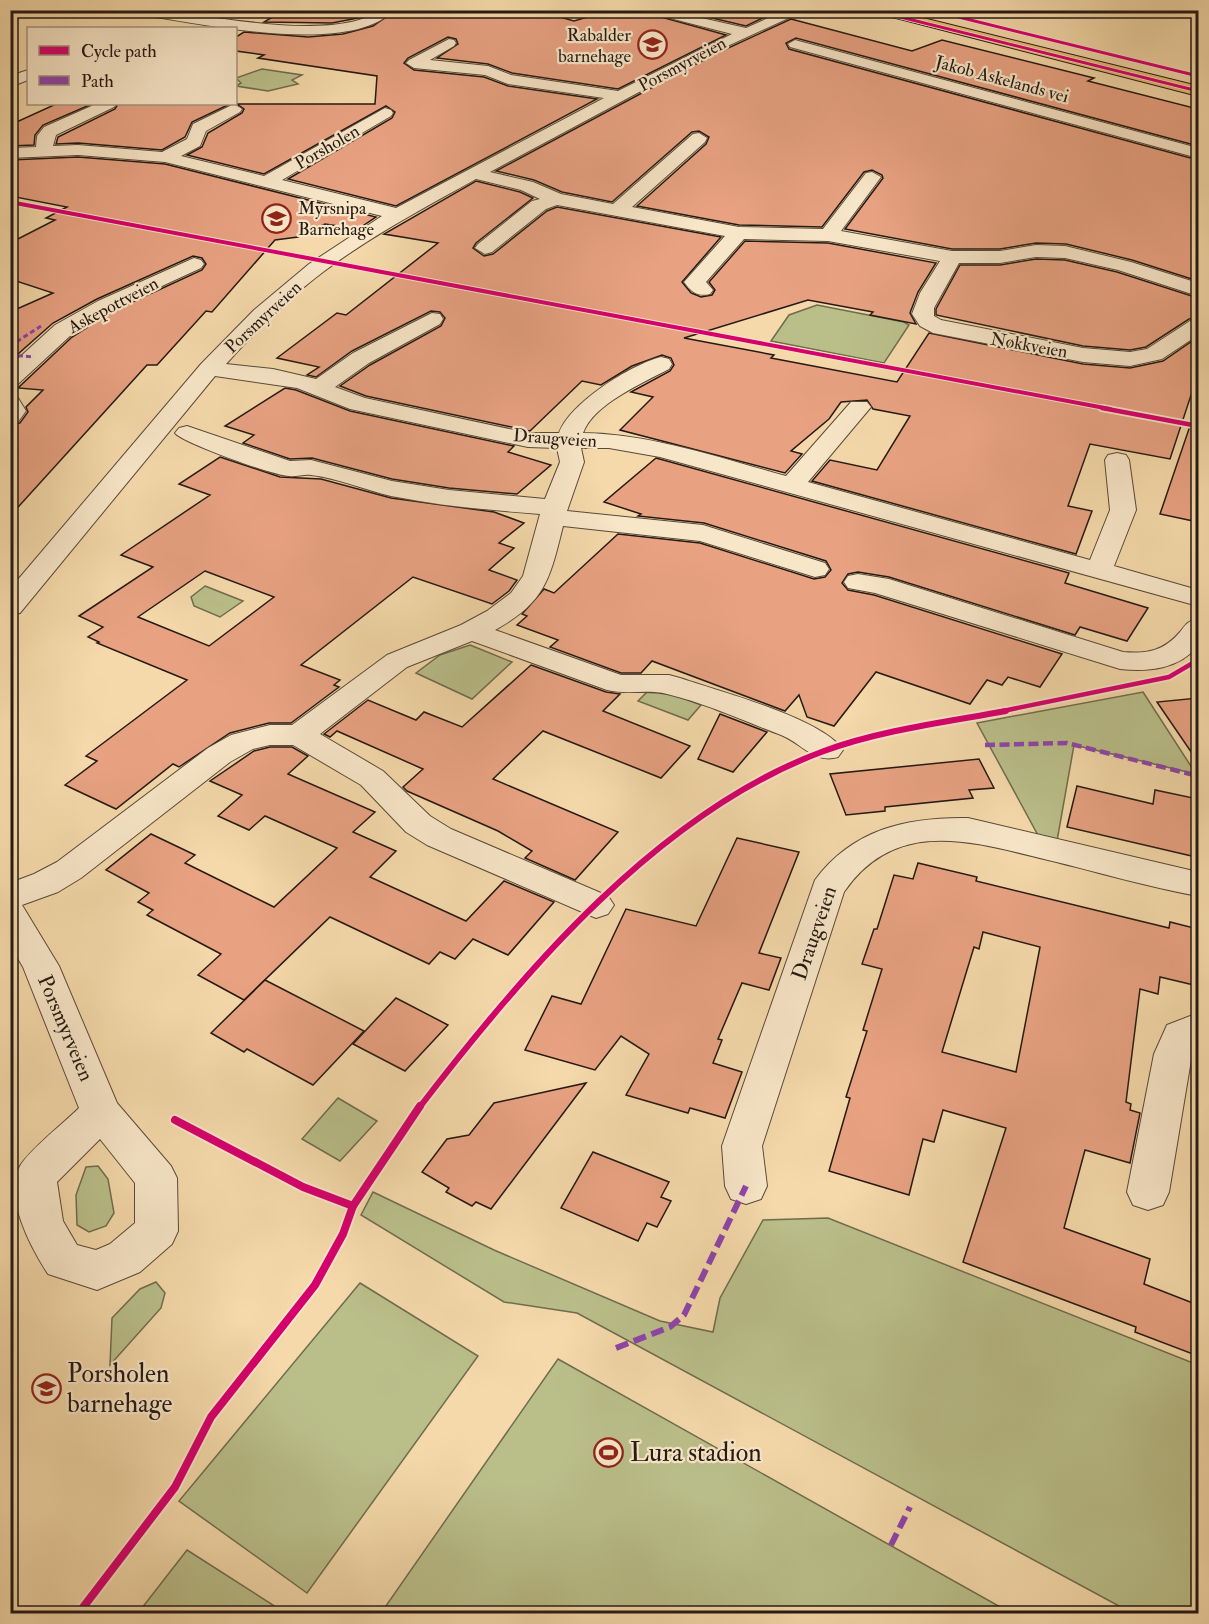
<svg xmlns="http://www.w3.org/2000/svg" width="1209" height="1624" font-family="'IM FELL Double Pica',serif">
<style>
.green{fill:#babf8a;stroke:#6f6c4e;stroke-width:1.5}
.building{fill:#e8a282;stroke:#241913;stroke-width:1.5;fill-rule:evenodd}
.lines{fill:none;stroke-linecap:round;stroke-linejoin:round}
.minor-casing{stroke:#584939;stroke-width:2}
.major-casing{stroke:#241913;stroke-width:2}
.minor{fill:#f8e6c8;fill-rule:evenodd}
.major{fill:#eabc75;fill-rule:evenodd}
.quiet-far2{stroke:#8e44ad;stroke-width:3;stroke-dasharray:5 3;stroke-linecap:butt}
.quiet-far1{stroke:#8e44ad;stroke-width:4.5;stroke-dasharray:10 4.5;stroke-linecap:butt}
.quiet{stroke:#8e44ad;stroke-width:6;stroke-dasharray:13 6;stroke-linecap:butt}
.cycleway-far4-casing{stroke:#f8e6c8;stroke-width:4.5}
.cycleway-far3-casing{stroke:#f8e6c8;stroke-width:6}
.cycleway-far2-casing{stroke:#f8e6c8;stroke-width:8}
.cycleway-far1-casing{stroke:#f8e6c8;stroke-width:10}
.cycleway-casing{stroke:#f8e6c8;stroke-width:12}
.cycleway-far4{stroke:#d6006c;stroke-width:3}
.cycleway-far3{stroke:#d6006c;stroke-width:4}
.cycleway-far2{stroke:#d6006c;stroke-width:4.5}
.cycleway-far1{stroke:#d6006c;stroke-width:6}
.cycleway{stroke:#d6006c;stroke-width:8}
.labels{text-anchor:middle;stroke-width:4.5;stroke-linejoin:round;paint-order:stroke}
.far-poi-label{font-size:18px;fill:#241913;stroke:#f8e6c8;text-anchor:end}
.far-street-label{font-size:18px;fill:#241913;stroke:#f8e6c8}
.street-label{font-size:21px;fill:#241913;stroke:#f8e6c8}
.near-poi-label{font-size:26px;fill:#241913;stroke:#f8e6c8;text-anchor:start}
</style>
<rect width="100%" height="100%" fill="#f5d9aa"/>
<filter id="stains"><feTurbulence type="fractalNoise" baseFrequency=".00333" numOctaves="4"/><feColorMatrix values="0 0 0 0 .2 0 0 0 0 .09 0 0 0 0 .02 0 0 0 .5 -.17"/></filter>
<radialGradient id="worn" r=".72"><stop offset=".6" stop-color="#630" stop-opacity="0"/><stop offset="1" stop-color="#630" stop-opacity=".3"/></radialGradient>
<!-- green -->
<g class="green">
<polygon points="262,69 302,75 292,80 298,84 268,91 236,86 241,83 236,78"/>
<polygon points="817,305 904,322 909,325 884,363 771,341 789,315"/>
<polygon points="205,586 243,601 220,617 194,606 191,597"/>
<polygon points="470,645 512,662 472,699 416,673 440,655"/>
<polygon points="659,689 701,705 688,720 638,701 648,691"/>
<polygon points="1143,692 1196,774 1074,745 1057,841 1039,837 977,723"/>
<polygon points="338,1098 377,1121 340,1161 302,1139"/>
<polygon points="98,1166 108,1179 114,1213 106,1226 89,1232 77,1225 76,1195 86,1167"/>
<polygon points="373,1192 494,1250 660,1321 713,1332 720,1298 763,1220 828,1218 1198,1365 1198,1613 1132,1613 577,1313 504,1302 361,1215"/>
<polygon points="156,1282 165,1293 161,1308 110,1365 112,1318 140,1289"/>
<polygon points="360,1283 478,1356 307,1593 179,1501"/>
<polygon points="558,1359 1011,1613 381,1613"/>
<polygon points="187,1550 276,1607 271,1614 138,1613"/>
</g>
<!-- building -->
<g class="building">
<polygon points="284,10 376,10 358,18 332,23 264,22"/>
<polygon points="396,10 535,10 574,21 611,10 636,10 726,35 618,89 512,73 488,64 437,58 458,44 456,39 448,37 408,58 404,63 414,70 484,77 508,86 597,99 396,206 288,179 392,118 395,112 386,106 264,174 187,155 202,147 208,133 242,113 244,109 237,104 375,104 377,76 258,58 264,55 236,51 236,37 244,32 308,37 343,34 373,26"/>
<polygon points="678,10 758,10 771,14 746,26"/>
<polygon points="791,19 912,51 942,40 1094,78 1088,81 1198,109 1198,146 796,38 786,43 789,49 1198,160 1198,281 1132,260 1066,244 1036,243 1000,249 952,249 845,229 883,178 882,175 872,170 864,172 822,227 739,225 637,206 706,144 709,137 699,131 692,132 612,202 562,192 534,180 496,171 711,56"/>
<polygon points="56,104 92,104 43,125 35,135 34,145 10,146 10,125"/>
<polygon points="118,104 230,104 192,122 185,137 162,150 78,143 56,144 58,137 115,109"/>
<polygon points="78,157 165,164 376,217 358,229 325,224 298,237 275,240 212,312 206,311 157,365 147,365 10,516 10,427 20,423 28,412 26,407 43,390 18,388 72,337 113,311 202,270 206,264 202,258 193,256 97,299 53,323 10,361 10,312 53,293 10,279 10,243 55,220 46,218 67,207 10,196 10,160"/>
<polygon points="476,181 520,192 533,198 476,243 473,248 484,256 493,254 547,211 557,207 721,237 682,282 691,293 701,297 712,295 715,290 709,282 745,241 828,243 936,263 918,292 910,313 916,324 870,315 873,312 808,300 684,338 774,355 771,358 897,382 929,333 1083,364 1130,368 1163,361 1198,337 1198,374 1170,459 1090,444 1068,506 1092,511 1076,554 812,481 830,460 877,470 910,416 873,409 867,400 841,402 829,419 791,451 802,454 785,473 620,430 653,397 631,392 670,371 674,365 671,358 662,355 632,366 601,385 582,381 530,431 366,396 340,386 370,365 441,326 445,318 440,312 431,311 352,351 316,377 307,375 319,367 277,358 337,313 346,315 438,243 384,234"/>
<polygon points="1036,259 1065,260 1117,272 1198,298 1198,318 1189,319 1146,347 1130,350 1083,346 936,315 936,309 960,265 1000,265"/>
<polygon points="285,388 296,390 350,411 514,446 508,452 551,465 517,494 449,488 392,479 312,458 290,459 243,443 254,435 225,426"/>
<polygon points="1193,417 1198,418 1198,522 1160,514"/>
<path d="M220,457L280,477L321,479L391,498L494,512L524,523L499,543L514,548L489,570L517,580L509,591L492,604L413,577L301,665L340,680L334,685L339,687L291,723H269L230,733L179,767L173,764L116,809L65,785L97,761L86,756L187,680L97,643L99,642L88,637L103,627L79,616L153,567L121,555L210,495L179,484ZM205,571L274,597L209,646L138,617Z"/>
<polygon points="656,458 1069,573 1065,583 1148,608 1127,641 1080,627 1075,635 889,577 858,572 848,574 842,583 848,590 874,595 1062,654 1040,687 1008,677 1002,685 987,680 970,704 876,672 834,726 807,717 799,695 785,711 652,661 641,673 621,673 550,647 558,640 517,625 527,616 522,614 544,589 554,593 618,534 700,543 814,579 825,577 831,570 826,561 704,523 638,516 641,514 604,502"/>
<polygon points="531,665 606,692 620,694 603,711 690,746 661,778 543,731 493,779 618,832 575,880 525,858 532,851 498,831 407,791 403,787 423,769 337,731 330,737 324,734 368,700 416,720 424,712 462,727"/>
<polygon points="1198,698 1198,762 1157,702"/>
<polygon points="720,714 767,732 733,772 698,759"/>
<polygon points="270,747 292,747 308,756 288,774 375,812 353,832 396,851 370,877 466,921 504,881 554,902 508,955 473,939 455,959 440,952 429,964 330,917 244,1000 198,975 221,954 147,915 153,910 138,902 149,893 106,870 151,834 195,855 185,863 274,907 337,848 265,816 249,830 218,816 242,795 210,781 254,751"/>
<polygon points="979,759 994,788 969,790 973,798 885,807 885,811 846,815 830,774"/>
<polygon points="1077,786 1153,804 1155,790 1198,799 1198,849 1196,849 1196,857 1067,827"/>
<polygon points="737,838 799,852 759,953 781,958 769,990 742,983 718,1039 722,1040 713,1063 742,1072 725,1118 690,1108 688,1113 626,1095 649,1054 621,1036 595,1070 525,1050 552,996 581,1004 626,909 696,926"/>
<path d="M918,863L977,877L976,881L1169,928L1170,922L1198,929V986L1160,977L1158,994L1140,989L1126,1102L1131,1104L1130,1110L1140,1113L1130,1163L1085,1150L1064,1228L1150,1259L1144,1284L1198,1305V1356L1135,1332L1136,1327L963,1262L1006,1128L943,1110L934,1142L923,1139L909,1195L829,1171L850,1098L846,1097L867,1031L863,1030L882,969L862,964L874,929H877L894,875L913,879ZM983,932L1040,947L1016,1072L942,1052L974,947L979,949Z"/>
<polygon points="265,980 364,1031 313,1085 247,1049 244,1052 211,1033"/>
<polygon points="396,998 448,1025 405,1071 353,1044"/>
<polygon points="586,1083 491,1209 476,1202 472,1206 446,1192 449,1188 422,1172 447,1139 469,1135 494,1103"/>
<polygon points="593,1152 669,1182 661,1197 671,1201 657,1227 647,1223 638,1241 561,1208"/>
</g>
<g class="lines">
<defs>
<g id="minor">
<path d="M129,10C188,10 245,26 304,26C322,26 342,25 359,20C375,15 374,10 394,10C349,58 195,22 136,14Z"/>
<path d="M638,10H666L746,28L786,10H806L710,54L490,172L533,182L561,194L613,204L693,134L699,133L707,138L705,142L632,207L739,227L823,229L866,173L872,172L881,177L841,231L952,251H1000L1036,245L1065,246L1131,262L1198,283V296L1118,270L1065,258L1036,257L1000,263H959L934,308V316L941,320L1083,348L1130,352L1147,349L1190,321L1198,320V335L1162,359L1130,366L1083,362L933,333L920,326L912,314L920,293L940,261L828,241L744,239L706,282L713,290L710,294C698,297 691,292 684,282L725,236L557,205L546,209L492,252L485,254L475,248L478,244L532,201L540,199L521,190L476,179C424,208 371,236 323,272C287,299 256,331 226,364L273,369L316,379L353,353L432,313L440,314L443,319L440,324L369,363L335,387L365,398L528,433H559C570,403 630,365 661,357L669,359L672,364L669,369C643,383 593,404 583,433C652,434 720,458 786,476L851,402H867L871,407L808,482L1090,560L1110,510L1105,460L1108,455L1117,453L1126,455L1129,460L1136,510L1114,566L1198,590V606L660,457L609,448H581L584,462L567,511L703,525L825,563L829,569L825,575L815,577L700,541L563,526C550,578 546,602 495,630L621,675H669L680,678C718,691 822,718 843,750L838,757C813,764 802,743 781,735C744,721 705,703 667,694C648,689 627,695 607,690L472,641L407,667L320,734L383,771L430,816L451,829L608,896L614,905L608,914L596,918L427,845L406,832L361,785L293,745H270L253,749L230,762L81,878L58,892L22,905L59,966L117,1103L171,1166L177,1178L178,1231L172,1244L140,1272L97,1290L48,1274C31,1248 3,1196 20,1166C30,1149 64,1123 79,1108L23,967L10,945V883L34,874L57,862L208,748L231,735L270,725H292L387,655L461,625L487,611L511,593L523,576L540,514C490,510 440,506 391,496C365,490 338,478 311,475C304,474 296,477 289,476C274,476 181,442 175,433L179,428L187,426L290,461L311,460L392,481L449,490L545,499L560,462L557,448L528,447L350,409L297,388L215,376L20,613L10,615V589L201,364L254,310L309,264L382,216L165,162L78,155L10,158V148L36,147L37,136L44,127L96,104H116L114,107L56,135L53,146L78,145L162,152L187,139L193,124L234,104L242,109L240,112L206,131L200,146L181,156L264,176L385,108L391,110L393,113L391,116L282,180L396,208L604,98L508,84L485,75L414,68L406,63L409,60L449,39L454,40L456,43L454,46L430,60L488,66L511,75L618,91L732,34ZM100,1139L135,1183V1223L110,1244L96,1250L77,1245L63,1221L57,1182Z"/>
<polygon points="795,40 1198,148 1198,158 790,47 788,44"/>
<polygon points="28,70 28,80 10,87 10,76"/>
<polygon points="194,258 201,260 204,264 201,268 112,309 71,335 18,384 10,386 10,366 55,325 98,301"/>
<polygon points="10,396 18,398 26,411 18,422 10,424"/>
<path d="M858,574L889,579L1123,652C1147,654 1164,651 1180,632C1186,624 1188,621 1198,618V646C1178,669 1150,672 1120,669L875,593L848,588L844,582L848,576Z"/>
<path d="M968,818L1198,872V896C1148,887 1098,872 1048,860C974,842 896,816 844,892L762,1146L767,1186L761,1199L746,1204L731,1199L725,1186L722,1146L815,880C853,829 907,817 968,818Z"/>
<polygon points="1198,1013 1198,1045 1192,1054 1169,1192 1163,1205 1148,1210 1133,1205 1127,1192 1154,1054 1167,1025"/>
</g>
<polygon id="major" points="865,10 891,10 1198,86 1198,96"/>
</defs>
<!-- minor casing -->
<use href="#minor" class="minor-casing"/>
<!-- major casing -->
<use href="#major" class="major-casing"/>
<!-- minor -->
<use href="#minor" class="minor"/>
<!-- major -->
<use href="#major" class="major"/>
<!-- quiet-far2 -->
<g class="quiet-far2">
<polyline points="10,346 41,326"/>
<polyline points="10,355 34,357"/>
</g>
<!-- quiet-far1 -->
<polyline class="quiet-far1" points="985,745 1067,743 1198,776"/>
<!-- quiet -->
<g class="quiet">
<polyline points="616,1348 670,1327 684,1315 746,1186"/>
<polyline points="891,1545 910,1507"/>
</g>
<defs>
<g id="cycleway-far4">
<polyline points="872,10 1198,91"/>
<polyline points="930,10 1198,76"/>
</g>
<polyline id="cycleway-far3" points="10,202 1110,409"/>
<g id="cycleway-far2">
<polyline points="1102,408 1198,426"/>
<polyline points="998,712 1169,677 1198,660"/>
</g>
<path id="cycleway-far1" d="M419,1108C523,972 660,811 824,751C881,730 946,722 1006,711"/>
<g id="cycleway">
<polyline points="175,1120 303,1187 353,1206"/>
<polyline points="78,1614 175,1487 211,1417 315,1285 343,1234 353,1206 420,1106"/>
</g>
</defs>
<!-- cycleway-far4 casing -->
<use href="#cycleway-far4" class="cycleway-far4-casing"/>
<!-- cycleway-far3 casing -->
<use href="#cycleway-far3" class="cycleway-far3-casing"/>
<!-- cycleway-far2 casing -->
<use href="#cycleway-far2" class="cycleway-far2-casing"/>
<!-- cycleway-far1 casing -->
<use href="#cycleway-far1" class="cycleway-far1-casing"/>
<!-- cycleway casing -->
<use href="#cycleway" class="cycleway-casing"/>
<!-- cycleway-far4 -->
<use href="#cycleway-far4" class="cycleway-far4"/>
<!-- cycleway-far3 -->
<use href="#cycleway-far3" class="cycleway-far3"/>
<!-- cycleway-far2 -->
<use href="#cycleway-far2" class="cycleway-far2"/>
<!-- cycleway-far1 -->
<use href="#cycleway-far1" class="cycleway-far1"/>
<!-- cycleway -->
<use href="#cycleway" class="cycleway"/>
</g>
<!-- icons -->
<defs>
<symbol id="school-ring" viewBox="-11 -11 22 22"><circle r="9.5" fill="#f8e6c8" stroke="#8f2418" stroke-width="1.5"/><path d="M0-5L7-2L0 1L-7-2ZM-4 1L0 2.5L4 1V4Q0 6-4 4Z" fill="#8f2418"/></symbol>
<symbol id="stadium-ring" viewBox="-11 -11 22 22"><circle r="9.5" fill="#f8e6c8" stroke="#8f2418" stroke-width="1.5"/><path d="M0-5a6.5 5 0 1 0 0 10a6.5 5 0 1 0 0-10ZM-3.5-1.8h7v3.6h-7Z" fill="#8f2418"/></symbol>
</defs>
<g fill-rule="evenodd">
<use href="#school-ring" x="636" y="28" width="33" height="33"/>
<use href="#school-ring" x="260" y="202" width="33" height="33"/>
<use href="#school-ring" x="30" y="1372" width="33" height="33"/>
<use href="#stadium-ring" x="592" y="1436" width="33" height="33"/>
</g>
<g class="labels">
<!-- far-poi labels -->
<g class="far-poi-label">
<text x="631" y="41">Rabalder<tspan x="631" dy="21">barnehage</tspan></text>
<text x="298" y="214" text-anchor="start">Myrsnipa<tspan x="298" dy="21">Barnehage</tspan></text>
</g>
<!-- far-street labels -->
<g class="far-street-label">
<text transform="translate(682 64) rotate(-28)" y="6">Porsmyrveien</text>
<text transform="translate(1002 79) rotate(15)" y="6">Jakob Askelands vei</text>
<text transform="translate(327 147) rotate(-30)" y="6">Porsholen</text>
<text transform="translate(113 305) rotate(-28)" y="6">Askepottveien</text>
<text transform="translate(263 317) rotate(-43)" y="6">Porsmyrveien</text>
<text transform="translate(1029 345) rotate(10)" y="6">Nøkkveien</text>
<text transform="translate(555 438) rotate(4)" y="6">Draugveien</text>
</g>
<!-- street labels -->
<g class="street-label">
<text transform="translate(814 933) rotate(-71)" y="7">Draugveien</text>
<text transform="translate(66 1028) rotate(67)" y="7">Porsmyrveien</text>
</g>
<!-- near-poi labels -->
<g class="near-poi-label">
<text x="67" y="1382">Porsholen<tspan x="67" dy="30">barnehage</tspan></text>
<text x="630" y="1461">Lura stadion</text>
</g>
</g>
<!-- margin -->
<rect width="1209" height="1624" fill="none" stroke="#f5d9aa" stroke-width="36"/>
<rect x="12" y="12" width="1185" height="1600" fill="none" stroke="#241913" stroke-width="3"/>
<rect x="18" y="18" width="1173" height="1588" fill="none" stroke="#241913" stroke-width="1.5"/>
<!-- legend -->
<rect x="27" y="27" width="210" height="78" fill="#f8e6c8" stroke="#a39480" stroke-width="1.5"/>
<rect x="39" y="46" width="30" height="9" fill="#d6006c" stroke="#a39480" stroke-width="1.5"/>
<text x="81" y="57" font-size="18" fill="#241913">Cycle path</text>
<rect x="39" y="76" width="30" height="9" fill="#8e44ad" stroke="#a39480" stroke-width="1.5"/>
<text x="81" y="87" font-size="18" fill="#241913">Path</text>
<rect width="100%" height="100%" filter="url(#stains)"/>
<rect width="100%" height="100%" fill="url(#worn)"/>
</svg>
